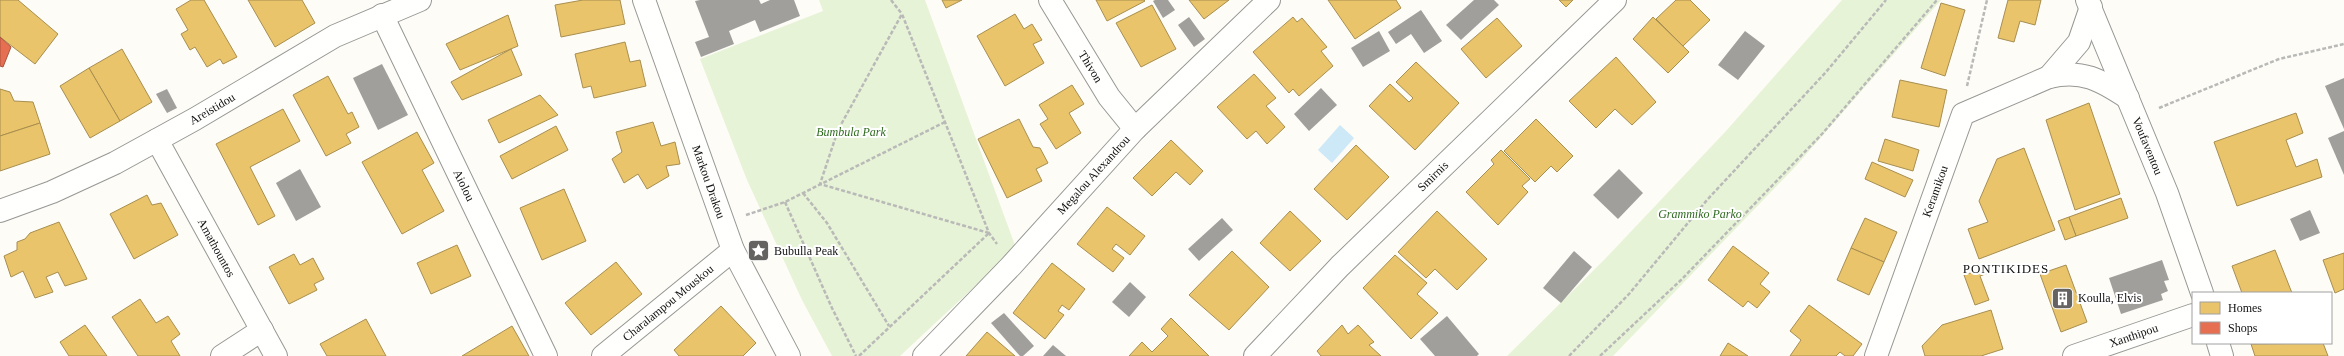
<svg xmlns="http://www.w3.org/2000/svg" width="2344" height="356" font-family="'Times New Roman',serif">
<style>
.green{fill:#e7f3d7}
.water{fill:#cde8f7}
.homes{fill:#e9c46a;stroke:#a88e4f}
.shops{fill:#e76f51;stroke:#a7533e}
.building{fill:#a19f9c}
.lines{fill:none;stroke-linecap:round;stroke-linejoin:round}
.minor-casing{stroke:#979795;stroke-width:24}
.path{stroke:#b9b9b8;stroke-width:2.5;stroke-dasharray:4 2;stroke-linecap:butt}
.minor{stroke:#fffffe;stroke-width:22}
.labels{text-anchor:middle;stroke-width:4;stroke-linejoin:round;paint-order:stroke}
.street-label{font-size:12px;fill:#111;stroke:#fff}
.park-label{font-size:12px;font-style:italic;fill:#2f6b1f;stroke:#fff}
.poi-label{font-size:12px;fill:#111;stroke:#fff;text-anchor:start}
.neighbourhood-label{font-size:13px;letter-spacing:1px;fill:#111;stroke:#fff}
</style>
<rect width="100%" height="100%" fill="#fdfcf7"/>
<!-- green -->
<g class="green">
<polygon points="819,0 925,0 1016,248 900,356 832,356 802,300 747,180 700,59 823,11"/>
<polygon points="1842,0 1941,0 1795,167 1613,356 1507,356 1605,259 1726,131"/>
</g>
<!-- water -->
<polygon class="water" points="1340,125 1354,138 1332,163 1318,150"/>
<!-- homes -->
<g class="homes">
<polygon points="0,0 18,0 58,34 35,64 0,37"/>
<polygon points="191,0 204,0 237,57 223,64 220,59 207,67 195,47 190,50 181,34 188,30 176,9"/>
<polygon points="248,0 302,0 315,23 275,47"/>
<polygon points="583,0 620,0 625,24 561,37 555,5"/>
<polygon points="942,0 962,0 946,8"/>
<polygon points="1096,0 1144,0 1145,1 1107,21"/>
<polygon points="1189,0 1229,0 1204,19"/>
<polygon points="1328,0 1396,0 1401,8 1355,39"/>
<polygon points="1559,0 1573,0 1566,7"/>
<polygon points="1676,0 1690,0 1710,20 1683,46 1656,19"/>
<polygon points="2008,0 2041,0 2035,25 2020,21 2014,42 1998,38"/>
<polygon points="1941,3 1965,10 1945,76 1921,68"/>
<polygon points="1152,5 1176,49 1141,67 1116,23"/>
<polygon points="1015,14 1024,29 1032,24 1042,40 1033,44 1044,63 1005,86 977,36"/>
<polygon points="508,15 518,46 460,70 446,44"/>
<polygon points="1293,17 1297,22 1302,18 1327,47 1321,51 1333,66 1299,96 1293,89 1289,93 1253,52"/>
<polygon points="1653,17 1689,52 1668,73 1633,39"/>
<polygon points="1497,18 1522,46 1486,78 1461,49"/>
<polygon points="625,42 630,62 640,60 646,86 594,98 591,86 583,88 575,54"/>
<polygon points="122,49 152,102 120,121 89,68"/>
<polygon points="511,49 522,75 462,100 451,82"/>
<polygon points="1616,57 1656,102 1632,125 1615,109 1596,128 1569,101"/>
<polygon points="1416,62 1459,103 1415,150 1369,106 1390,84 1409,102 1413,98 1396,82"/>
<polygon points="89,68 120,121 90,138 60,86"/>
<polygon points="1254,74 1276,98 1266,106 1285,127 1267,144 1256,131 1247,139 1217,107"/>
<polygon points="328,76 348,114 352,112 359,127 346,134 351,143 326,156 293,95"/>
<polygon points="1900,80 1947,90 1939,127 1892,117"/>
<polygon points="1072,85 1084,104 1069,113 1081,133 1056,149 1040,124 1048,119 1039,105"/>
<polygon points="0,89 10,92 14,101 33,102 40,123 0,136"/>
<polygon points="540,95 558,115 499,143 488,120"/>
<polygon points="2089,103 2120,194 2075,210 2046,120"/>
<polygon points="283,109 300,141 250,167 275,216 258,225 216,144"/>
<polygon points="2296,113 2303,133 2286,140 2296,167 2317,159 2322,177 2237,206 2214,142"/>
<polygon points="1019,119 1033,147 1040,148 1048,163 1036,169 1042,181 1007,198 978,139"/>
<polygon points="1536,119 1573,156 1557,172 1551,166 1535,182 1504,151"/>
<polygon points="653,122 661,146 675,142 680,164 666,166 669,176 647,189 638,174 624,183 612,159 622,152 616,132"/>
<polygon points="40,123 50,154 0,171 0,136"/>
<polygon points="556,126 568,150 512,179 500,156"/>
<polygon points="417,132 434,163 422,170 444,211 402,234 362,162"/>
<polygon points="1885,139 1919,150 1913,171 1878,161"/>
<polygon points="1171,140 1203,171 1190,185 1176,172 1152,196 1133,178"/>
<polygon points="1356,145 1389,177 1347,220 1314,189"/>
<polygon points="2024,148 2055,230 1979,259 1968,229 1988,222 1979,201 1997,159"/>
<polygon points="1501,150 1530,179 1522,186 1528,192 1498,225 1466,192 1494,164 1491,160"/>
<polygon points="1872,162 1913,180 1905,197 1865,179"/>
<polygon points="564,189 586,241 542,260 520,208"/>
<polygon points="147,195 152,205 161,203 178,235 134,259 110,214"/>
<polygon points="2121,198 2128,218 2076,236 2069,217"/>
<polygon points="1107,207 1145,236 1130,255 1116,244 1112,249 1124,258 1113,272 1077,244"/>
<polygon points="1290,211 1321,241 1290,271 1260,243"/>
<polygon points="1437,211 1487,259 1457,290 1435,269 1426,278 1398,252"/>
<polygon points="2069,217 2076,236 2065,240 2058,221"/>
<polygon points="1865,218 1897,232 1884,262 1851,248"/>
<polygon points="59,222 87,279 65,286 58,272 46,277 53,292 35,298 23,271 11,277 4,256 17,250 17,242 25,239 30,233"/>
<polygon points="457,245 471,276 431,294 417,263"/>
<polygon points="1733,246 1769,273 1760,284 1770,292 1757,308 1748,301 1743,307 1708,280"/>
<polygon points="1851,248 1884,262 1869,295 1837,280"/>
<polygon points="2275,250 2292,293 2242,293 2232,266"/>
<polygon points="1232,251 1269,287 1229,330 1189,295"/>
<polygon points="2344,253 2344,289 2335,293 2323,260"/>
<polygon points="294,254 300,265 313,258 324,279 314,284 317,290 289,304 269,267"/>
<polygon points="1395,255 1427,283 1417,294 1438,313 1411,339 1363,288"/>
<polygon points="616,262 642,294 591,335 565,303"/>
<polygon points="1052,263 1085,289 1069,310 1062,305 1058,311 1064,315 1045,339 1013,313"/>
<polygon points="2066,265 2087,322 2061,332 2040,274"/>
<polygon points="1987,268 1988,273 1980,276 1989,300 1975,305 1964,275"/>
<polygon points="140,299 156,323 168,316 180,334 171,341 180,356 138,356 112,317"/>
<polygon points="1809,305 1862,344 1853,356 1845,356 1840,352 1836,356 1790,356 1801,340 1790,331"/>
<polygon points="721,306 756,343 743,356 679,356 674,350"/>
<polygon points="1991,310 2003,349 1981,356 1925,356 1922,346 1942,325"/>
<polygon points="1171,318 1209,356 1129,356 1142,342 1152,352 1168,336 1161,329"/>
<polygon points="366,319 386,356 327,356 320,344"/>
<polygon points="85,325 107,356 69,356 60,342"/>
<polygon points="1342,325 1348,334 1358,325 1374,342 1369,345 1381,356 1321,356 1317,351"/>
<polygon points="512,326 529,356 462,356"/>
<polygon points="987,332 1015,356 966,356"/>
<polygon points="1728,343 1748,356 1720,356"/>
<polygon points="2323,343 2328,356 2255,356 2251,344"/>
</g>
<!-- shops -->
<polygon class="shops" points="0,37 11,47 3,67 0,66"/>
<!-- building -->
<g class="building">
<polygon points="700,0 759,0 761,4 770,0 794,0 800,16 760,32 755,20 729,31 734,44 701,57 695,42 709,37 695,1"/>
<polygon points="1155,0 1168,0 1175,10 1163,18 1153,1"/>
<polygon points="1474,0 1494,0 1499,5 1461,40 1446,25"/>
<polygon points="1421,10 1442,41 1424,53 1411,34 1396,44 1388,32"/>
<polygon points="1189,17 1205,39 1194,47 1178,25"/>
<polygon points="1379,31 1390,51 1363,67 1351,48"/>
<polygon points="1745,31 1765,46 1738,80 1718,65"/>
<polygon points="382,64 408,115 378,130 353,78"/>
<polygon points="2344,78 2344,129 2325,86"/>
<polygon points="1321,88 1337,105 1309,131 1294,114"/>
<polygon points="167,89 177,108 167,113 156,94"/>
<polygon points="2344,131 2344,175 2328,138"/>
<polygon points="300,169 321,207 296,221 276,183"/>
<polygon points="1619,169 1643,193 1618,219 1593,195"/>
<polygon points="2310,210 2320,233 2300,241 2290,219"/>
<polygon points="1222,218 1233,230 1199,261 1188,249"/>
<polygon points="1574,251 1592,267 1561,303 1543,288"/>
<polygon points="2162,260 2169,280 2164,281 2168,291 2161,294 2163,300 2121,314 2109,278"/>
<polygon points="1130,282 1146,297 1129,317 1112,302"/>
<polygon points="1004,313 1034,346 1023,356 1020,356 991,323"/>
<polygon points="1447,316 1479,354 1477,356 1435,356 1420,339"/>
<polygon points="1053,345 1066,356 1043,356"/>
</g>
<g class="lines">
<defs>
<g id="minor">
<path id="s1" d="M644,0L733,250L789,356"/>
<path id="s2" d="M1050,0L1109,97L1135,129"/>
<path id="s3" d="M2087,0L2167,193L2202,293"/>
<path id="s4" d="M382,15L546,356"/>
<polyline points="2049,77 2079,42 2091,7"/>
<path id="s5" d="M157,140L276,356"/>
<path id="s6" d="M0,211L52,192L115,163L195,119L335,36L420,0"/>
<polyline points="2218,343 2222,356"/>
<polyline points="222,356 262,330"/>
<path id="s7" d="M603,356L733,250"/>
<path id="s8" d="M924,356L1011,266L1135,129L1269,0"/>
<path id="s9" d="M1255,356L1340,266L1615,0"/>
<path id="s10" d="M1876,356L1963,114L2049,77C2082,69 2101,80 2128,98"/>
<path id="s11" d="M2074,356L2193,315"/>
</g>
</defs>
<!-- minor casing -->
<use href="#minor" class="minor-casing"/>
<!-- path -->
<g class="path">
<polyline points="891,0 902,14"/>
<polyline points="1967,86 1987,0"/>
<polyline points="2159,108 2279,59 2344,44"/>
<polyline points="803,193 827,223 889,326"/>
<polyline points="785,202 832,308 856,356"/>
<polyline points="746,215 785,202 945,122"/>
<polyline points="989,233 820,184 838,130 902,14 989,233 997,244"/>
<polyline points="859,356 989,233"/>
<polyline points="1569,356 1629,294 1707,200 1826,72 1886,0"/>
<polyline points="1600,356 1681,280 1822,134 1937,0"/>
</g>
<!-- minor -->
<use href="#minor" class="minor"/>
</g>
<!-- icons -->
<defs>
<symbol id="sight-square" viewBox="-11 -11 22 22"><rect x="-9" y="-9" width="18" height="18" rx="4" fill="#646362" stroke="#fff"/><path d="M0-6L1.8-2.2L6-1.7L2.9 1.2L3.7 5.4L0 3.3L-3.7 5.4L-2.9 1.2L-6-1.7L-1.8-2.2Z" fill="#fff"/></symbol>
<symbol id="building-square" viewBox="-11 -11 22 22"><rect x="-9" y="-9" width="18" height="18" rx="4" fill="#646362" stroke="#fff"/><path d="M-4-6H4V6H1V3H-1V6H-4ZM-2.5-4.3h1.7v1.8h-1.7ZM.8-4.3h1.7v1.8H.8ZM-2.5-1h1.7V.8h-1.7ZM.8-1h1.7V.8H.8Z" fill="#fff"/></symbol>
</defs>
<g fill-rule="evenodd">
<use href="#sight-square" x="746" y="238" width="25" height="25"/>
<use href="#building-square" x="2050" y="286" width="25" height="25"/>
</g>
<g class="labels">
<!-- street labels -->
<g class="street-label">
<text dy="4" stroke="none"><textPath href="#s2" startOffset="78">Thivon</textPath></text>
<text dy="4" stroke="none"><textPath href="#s6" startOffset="236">Areistidou</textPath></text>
<text dy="4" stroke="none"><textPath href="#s3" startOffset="158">Voufaventou</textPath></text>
<text dy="4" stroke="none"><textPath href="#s8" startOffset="248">Megalou Alexandrou</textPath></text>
<text dy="4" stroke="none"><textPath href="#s9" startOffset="253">Smirnis</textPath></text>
<text dy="4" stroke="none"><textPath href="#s1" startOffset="193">Markou Drakou</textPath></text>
<text dy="4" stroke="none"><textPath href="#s4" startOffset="189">Aiolou</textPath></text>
<text dy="4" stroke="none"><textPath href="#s10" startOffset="175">Keramikou</textPath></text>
<text dy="4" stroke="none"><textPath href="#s5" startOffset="123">Amathountos</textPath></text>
<text dy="4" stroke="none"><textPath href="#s7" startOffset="84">Charalampou Mouskou</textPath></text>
<text dy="4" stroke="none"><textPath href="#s11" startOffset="63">Xanthipou</textPath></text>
</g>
<!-- park labels -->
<g class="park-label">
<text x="851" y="136">Bumbula Park</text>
<text x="1700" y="218">Grammiko Parko</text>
</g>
<!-- poi labels -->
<g class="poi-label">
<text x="774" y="255">Bubulla Peak</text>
<text x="2078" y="302">Koulla, Elvis</text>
</g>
<!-- neighbourhood labels -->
<g class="neighbourhood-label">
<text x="2006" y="273">PONTIKIDES</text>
</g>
</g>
<!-- legend -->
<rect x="2192" y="292" width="140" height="52" fill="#ffffff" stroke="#a0a0a0"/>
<rect x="2200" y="302" width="20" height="12" fill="#e9c46a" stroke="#a0a0a0"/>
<text x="2228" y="312" font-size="12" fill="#111111">Homes</text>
<rect x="2200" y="322" width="20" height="12" fill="#e76f51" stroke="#a0a0a0"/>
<text x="2228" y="332" font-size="12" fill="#111111">Shops</text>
</svg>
